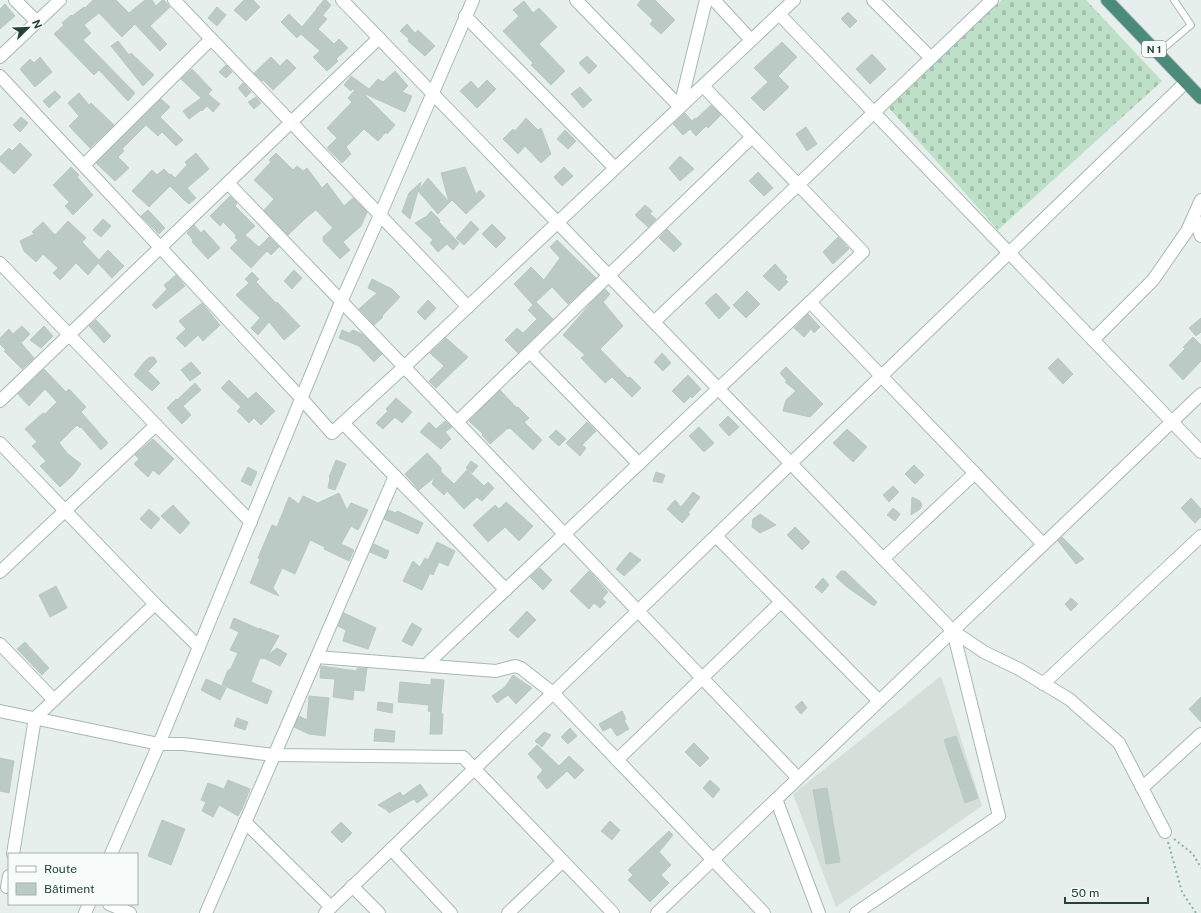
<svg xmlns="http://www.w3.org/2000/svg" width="1201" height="913" font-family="'Public Sans',sans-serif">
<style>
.built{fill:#d4dfda}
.cemetery{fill:url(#cemetery-stones)}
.building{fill:#bbcac4;stroke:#b8c9c2}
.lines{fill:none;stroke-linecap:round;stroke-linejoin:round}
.service-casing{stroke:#a8b8b2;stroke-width:8}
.minor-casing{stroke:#a8b8b2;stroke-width:14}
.tertiary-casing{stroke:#a8b8b2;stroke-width:14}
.secondary-casing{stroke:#a4bbb3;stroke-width:14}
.trunk-casing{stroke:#c2cac8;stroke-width:14}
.path{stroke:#86b3a5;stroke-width:2;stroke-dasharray:2 3;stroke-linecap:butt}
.service{stroke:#fff;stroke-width:6}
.minor{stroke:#fff;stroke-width:12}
.tertiary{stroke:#fff;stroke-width:12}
.secondary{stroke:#fff;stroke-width:12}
.trunk{stroke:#4c8a7c;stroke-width:12}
.labels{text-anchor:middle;stroke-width:3;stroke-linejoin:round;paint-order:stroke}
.shield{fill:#f7fbf9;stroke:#637a73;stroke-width:1}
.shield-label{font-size:10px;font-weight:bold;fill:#24423a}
</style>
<defs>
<pattern id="cemetery-stones" width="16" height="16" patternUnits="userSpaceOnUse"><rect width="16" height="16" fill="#bfe0c8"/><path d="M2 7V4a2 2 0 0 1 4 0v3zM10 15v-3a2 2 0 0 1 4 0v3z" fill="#a4c1ad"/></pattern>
</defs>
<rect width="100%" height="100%" fill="#e6efeb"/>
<!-- built -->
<polygon class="built" points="941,676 982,806 836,907 793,794"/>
<!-- cemetery -->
<polygon class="cemetery" points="1002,0 1086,0 1162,81 998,230 888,107"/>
<!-- building -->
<g class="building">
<polygon points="93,0 116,0 129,13 145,0 152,0 156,6 162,0 164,0 170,7 150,26 167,44 160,51 135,24 122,37 99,13 84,25 91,33 83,40 135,93 128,101 99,70 94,75 54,34 64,25 62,23 71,15 72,16 84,7 85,8"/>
<polygon points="244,0 253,0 260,7 246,21 234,10"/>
<polygon points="324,0 326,0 331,5 323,15 316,9"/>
<polygon points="641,0 655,0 675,20 661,34 650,24 653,20 637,5"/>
<polygon points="524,1 533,13 539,8 557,27 539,44 565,71 551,85 531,65 533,63 503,31 519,16 513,10"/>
<polygon points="5,4 15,16 0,29 0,9"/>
<polygon points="217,7 226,15 217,26 208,18"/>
<polygon points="316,10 327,19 318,29 334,44 339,39 348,48 336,59 338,61 327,71 313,57 320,51 301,34 297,38 281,22 289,14 302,27"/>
<polygon points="848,12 857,21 850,28 841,19"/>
<polygon points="407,24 415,33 418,30 435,46 425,56 408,41 409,39 400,31"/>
<polygon points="118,41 129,55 131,53 154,75 143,86 111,46"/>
<polygon points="782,42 797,57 778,76 789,87 764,111 751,98 768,82 754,68"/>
<polygon points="872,54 886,69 870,84 856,69"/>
<polygon points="587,56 597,66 589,74 579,63"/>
<polygon points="40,57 52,72 35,87 20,69 30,59 34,63"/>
<polygon points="271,57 280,66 287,59 296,68 273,90 263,80 262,81 254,73"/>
<polygon points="226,65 232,72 226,78 219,72"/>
<polygon points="192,69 212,90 208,94 220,104 213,112 207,106 202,111 201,110 189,119 183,111 201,98 181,79"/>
<polygon points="395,71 408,86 402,92 412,96 405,112 363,93 395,125 387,134 386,132 378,141 364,129 346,147 351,154 342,163 327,148 337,138 327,128 352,102 348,98 355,90 352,89 351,91 344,85 351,76 369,89 378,79 383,82"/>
<polygon points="487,80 496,89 477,108 460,91 471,81 478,89"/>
<polygon points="243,83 251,92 246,97 238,88"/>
<polygon points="580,87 592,100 583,108 571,94"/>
<polygon points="55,91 61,97 49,108 43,101"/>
<polygon points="79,93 89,105 91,103 114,125 90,148 69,126 79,116 68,103"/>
<polygon points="256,97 261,103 254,109 248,102"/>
<polygon points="161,99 170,107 160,117 183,140 176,146 162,132 158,136 146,125 122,149 124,151 118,157 129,168 115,181 96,163"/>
<polygon points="711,105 721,115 708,128 706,126 696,136 690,129 683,135 673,124 685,113 692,121 695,118 696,119"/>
<polygon points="21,117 28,123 20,132 13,125"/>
<polygon points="526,118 538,130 541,128 551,154 541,163 525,146 518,154 503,139 513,129 515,131"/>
<polygon points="806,127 817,144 807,151 796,134"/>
<polygon points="565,130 576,141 568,149 557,139"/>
<polygon points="20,143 32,155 14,174 0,161 0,157 9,148 12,151"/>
<polygon points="196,153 209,169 187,188 196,198 189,204 183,199 170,186 149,207 132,191 152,170 157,175 164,169 170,175 171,174 175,178 187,165 185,162"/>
<polygon points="276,153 293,170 297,166 303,171 307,168 322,188 327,183 344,206 353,198 367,212 361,226 343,242 350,250 340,259 323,241 323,237 333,228 316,210 308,216 288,235 264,210 274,199 254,180 271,162 269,160"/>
<polygon points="680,156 694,169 680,181 669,168"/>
<polygon points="71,167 79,175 77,177 93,195 73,215 65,206 69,202 53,185"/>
<polygon points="465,167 476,194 480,190 485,196 466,214 452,200 438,214 418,191 410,219 402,212 409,193 421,182 419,190 428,178 449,202 441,173"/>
<polygon points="564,167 573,176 562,186 554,177"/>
<polygon points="758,172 773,188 764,196 749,181"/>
<polygon points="230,196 237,203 235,206 255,226 245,235 259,247 269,237 279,247 271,255 267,251 251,268 230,248 238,240 235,238 236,235 223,222 220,226 210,216"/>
<polygon points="645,205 652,211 650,214 656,219 648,227 635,215"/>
<polygon points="148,210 165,228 159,234 141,216"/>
<polygon points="431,211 440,220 439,222 459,243 453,250 447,244 438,252 430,243 433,240 415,223 427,216"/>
<polygon points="103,219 111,226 101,237 93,230"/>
<polygon points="68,221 86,238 82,242 99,260 108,250 124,266 112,278 98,263 88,275 76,263 60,280 53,273 58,268 43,254 36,262 24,251 20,241 34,234 32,232 43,222 55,235"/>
<polygon points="471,221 479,229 464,245 456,238"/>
<polygon points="492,224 506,238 496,248 482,234"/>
<polygon points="194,225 201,233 204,230 220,248 208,259 192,242 193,240 187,233"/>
<polygon points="667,229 682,244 674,252 659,238"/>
<polygon points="838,237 849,249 833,264 823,252"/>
<polygon points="557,240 596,278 568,304 552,287 536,302 553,319 518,353 505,340 517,328 523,333 537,319 528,310 533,305 514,284 531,267 544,280 560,258 550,247"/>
<polygon points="775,264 787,277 785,279 788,282 779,291 763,276"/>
<polygon points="294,270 302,278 292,289 284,281"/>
<polygon points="252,272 259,279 256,282 276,303 277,302 300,326 284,340 269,322 258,335 251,328 260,318 236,295 249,283 245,279"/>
<polygon points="176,275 185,286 156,309 152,305 167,289 164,285"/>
<polygon points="372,279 392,289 400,297 382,316 383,317 374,325 359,309 377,293 368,288"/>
<polygon points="605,289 610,294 603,302 623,326 600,349 628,378 630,377 641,388 632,397 612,377 605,383 581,358 585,355 563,335 591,303"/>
<polygon points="747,291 760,304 746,318 733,305"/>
<polygon points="716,293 730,308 719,319 705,303"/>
<polygon points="428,300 436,308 425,320 417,312"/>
<polygon points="202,303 220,325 203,341 198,335 185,347 176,338 186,329 179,321"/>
<polygon points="808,314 820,327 814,333 811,329 804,337 794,328"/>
<polygon points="1201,318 1201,332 1196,336 1189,328"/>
<polygon points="96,320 111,336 104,343 89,326"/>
<polygon points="22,326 30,334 21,343 34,358 22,369 4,351 6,350 0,344 0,338 9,329 13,334"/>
<polygon points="44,326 53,336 41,348 30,340"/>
<polygon points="342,330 349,333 353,330 362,334 382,354 374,362 359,346 339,338"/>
<polygon points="1193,337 1201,345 1201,361 1183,380 1169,365 1185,349 1183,347"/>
<polygon points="446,338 461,351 468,357 436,388 429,381 444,366 430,353"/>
<polygon points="662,353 671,363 663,371 654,362"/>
<polygon points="150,357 154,357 157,362 148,371 160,383 152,391 134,375 145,361"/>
<polygon points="1058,358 1073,374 1063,384 1048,368"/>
<polygon points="191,362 201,373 190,381 181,370"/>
<polygon points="786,367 823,404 810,417 783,411 786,400 796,391 785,382 787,381 780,373"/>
<polygon points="44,369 66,392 69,389 86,407 81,412 108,443 101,450 81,427 80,428 77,425 59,443 68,454 81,464 73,475 60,487 40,466 46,461 32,446 37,442 25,429 43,413 45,414 57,402 45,389 29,406 18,394"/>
<polygon points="688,375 701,389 692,398 691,396 684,403 672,391"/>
<polygon points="229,380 248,399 256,392 275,411 261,425 254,418 249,423 237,411 241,407 221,388"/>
<polygon points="195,383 201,390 183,406 191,415 182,424 167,408 176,399 177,400"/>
<polygon points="500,390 517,408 518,407 529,418 524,422 542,440 533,450 510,428 509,429 508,428 490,444 482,435 483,434 469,421"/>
<polygon points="396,398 412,412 402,423 395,417 383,429 376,423 388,411 386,409"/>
<polygon points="728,416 739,427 729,436 719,425"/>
<polygon points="445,421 452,427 445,432 451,439 441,449 420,432 429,422 436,429"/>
<polygon points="587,422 596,431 582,445 586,448 580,456 566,443"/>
<polygon points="699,427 714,443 704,452 689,436"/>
<polygon points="847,429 867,447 853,462 833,443"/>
<polygon points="556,430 566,439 559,446 549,437"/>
<polygon points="153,439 174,459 159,475 153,470 148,477 134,464 139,459 135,455"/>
<polygon points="427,453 441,468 441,472 454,484 467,470 484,486 488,482 494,488 482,501 477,497 464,509 447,491 444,495 432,484 435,477 419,490 405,474"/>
<polygon points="336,460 346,464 335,490 328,488 330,478 329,477"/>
<polygon points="471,461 478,466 472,473 466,468"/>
<polygon points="914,465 924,475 915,484 905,474"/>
<polygon points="248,467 257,472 251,486 241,481"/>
<polygon points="656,472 665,475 662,483 653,481"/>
<polygon points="893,486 899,492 889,502 883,495"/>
<polygon points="693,492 700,497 688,513 690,514 682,523 667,509 675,500 681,507"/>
<polygon points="339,493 347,510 351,503 368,510 358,530 351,526 341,544 354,550 349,561 324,549 325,547 310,540 295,574 282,568 273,588 279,596 250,583 260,559 258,558 272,525 277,527 289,497 299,504 303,496 318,503"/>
<polygon points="912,497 920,501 922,505 920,509 911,515"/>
<polygon points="1191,498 1201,509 1201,517 1195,523 1181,508"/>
<polygon points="506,502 533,526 519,541 505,527 488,542 473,525 495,505 499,509"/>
<polygon points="173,505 190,523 180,534 161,516"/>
<polygon points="893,508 900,514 895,521 887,515"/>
<polygon points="149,509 160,519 151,529 140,519"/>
<polygon points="388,510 396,513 397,511 423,523 418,534 384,519"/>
<polygon points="760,514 776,525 760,533 752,527 753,519"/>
<polygon points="795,527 810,542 802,550 787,535"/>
<polygon points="1062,537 1084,559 1076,564 1058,541"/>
<polygon points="437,542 455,551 448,566 439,562 433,575 430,573 422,590 403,581 413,561 420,567 425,558 428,560"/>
<polygon points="374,544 389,551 386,559 370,552"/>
<polygon points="630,552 641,560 624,576 616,569"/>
<polygon points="540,568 552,580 543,590 530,577"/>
<polygon points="589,571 608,592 602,599 606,602 600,608 594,603 589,609 570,591"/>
<polygon points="841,571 845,571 877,602 874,606 847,587 836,577"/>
<polygon points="823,578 829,585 822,593 815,587"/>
<polygon points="56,586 67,608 50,617 39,595"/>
<polygon points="1071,598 1078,604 1071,611 1065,604"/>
<polygon points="527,611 536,620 518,638 509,630"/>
<polygon points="344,613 376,628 368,649 343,641 346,630 338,626"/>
<polygon points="234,618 259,629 259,628 279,636 268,655 277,648 287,654 280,666 264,658 263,659 260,658 251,682 272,691 267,704 222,685 228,670 230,670 238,653 230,650 239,632 230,628"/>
<polygon points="412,623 422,629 412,646 402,641"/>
<polygon points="25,642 49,668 42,675 17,649"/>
<polygon points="321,666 357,671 357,668 367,668 364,691 354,690 353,700 333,697 335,679 320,678"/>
<polygon points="513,675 532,688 516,704 508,695 497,703 492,696 505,687"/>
<polygon points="206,679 226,688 220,700 201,690"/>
<polygon points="431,679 444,680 441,714 443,714 442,734 430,734 431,712 428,711 429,705 398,702 400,682 431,685"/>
<polygon points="309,696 329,698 325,736 309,734 294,727 299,716 307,720"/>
<polygon points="1201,697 1201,722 1189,709"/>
<polygon points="802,701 807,708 801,714 795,707"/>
<polygon points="378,702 393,704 392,713 377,710"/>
<polygon points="622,711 626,719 624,720 629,729 617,736 611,727 603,731 599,724"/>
<polygon points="237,718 248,722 245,730 234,726"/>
<polygon points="570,728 577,736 568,744 561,737"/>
<polygon points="375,729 395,731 394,742 374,741"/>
<polygon points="544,732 551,735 542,747 535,741"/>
<polygon points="956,736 978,798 965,803 944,740"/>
<polygon points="694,743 709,758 700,767 685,752"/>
<polygon points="537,745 559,766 569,756 584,770 575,779 567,771 547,789 537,777 543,770 528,754"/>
<polygon points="0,758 14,761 9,793 0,791"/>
<polygon points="228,780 250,789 242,809 238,816 219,805 213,817 202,811 206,802 201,800 208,783 224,789"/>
<polygon points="710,780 720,789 713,798 703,788"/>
<polygon points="420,784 428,795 417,803 414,799 389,813 387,810 378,805 400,792 403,796"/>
<polygon points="827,788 840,862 826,864 813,790"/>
<polygon points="162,820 185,829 171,865 148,856"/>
<polygon points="610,821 620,830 612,840 601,831"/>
<polygon points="341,822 352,833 342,843 331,832"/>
<polygon points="669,831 673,835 659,852 671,865 661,875 669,883 650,902 628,880 633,875 628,870"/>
</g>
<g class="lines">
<defs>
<polyline id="service" points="1158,53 1191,25 1174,0"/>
<g id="minor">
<polyline points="15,0 37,22"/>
<polyline points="174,0 468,307"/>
<polyline points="342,0 953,631 984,652 1019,669 1069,699 1119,743 1165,832"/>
<polyline points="576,0 680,107"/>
<polyline points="714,0 751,40"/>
<polyline points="873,0 931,58"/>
<polyline points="779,14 1201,452"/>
<polyline points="465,16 615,168"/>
<polyline points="0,76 301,398 332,433 404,367 794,0"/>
<polyline points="680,107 706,0"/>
<polyline points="84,165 211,39"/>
<polyline points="228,183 798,778"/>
<polyline points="1194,216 1201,236"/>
<polyline points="0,263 156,425 251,522"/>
<polyline points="810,302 1043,544"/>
<polyline points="654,322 992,0"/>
<polyline points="1093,340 1153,280 1187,231 1201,200"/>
<polyline points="530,352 639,464"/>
<polyline points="0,401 379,38"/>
<polyline points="457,422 752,137"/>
<polyline points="343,423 506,590"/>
<polyline points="0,443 155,604 199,647"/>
<polyline points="716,536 879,701"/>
<polyline points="883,559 975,473"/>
<polyline points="0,572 156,425"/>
<polyline points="0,644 54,700"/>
<polyline points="317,657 496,671 515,666 521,668 553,693 764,913"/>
<polyline points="426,665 863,252 703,86"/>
<polyline points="1043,684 1201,536"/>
<polyline points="0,711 159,744 183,744 274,755 463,757 613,913"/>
<polyline points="617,760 781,602"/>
<polyline points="1142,788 1201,734"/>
<polyline points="776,799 819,913"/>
<polyline points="245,822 331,907"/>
<polyline points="391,849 451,913"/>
<polyline points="13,854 35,718 155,604"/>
<polyline points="352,886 379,913"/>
<polyline points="7,887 9,876"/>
<polyline points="109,904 130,913"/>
<polyline points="206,913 395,476"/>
<polyline points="325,913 1186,82"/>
<polyline points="508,913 563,861"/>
<polyline points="657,913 1201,394"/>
<polyline points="856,913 999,816 953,631"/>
</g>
<polyline id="tertiary" points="0,57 60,0"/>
<g id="secondary">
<polyline points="111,854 159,744 341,302 380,215 473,0"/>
<polyline points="85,913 89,904"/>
</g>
<polyline id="trunk" points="1107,0 1201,98"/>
</defs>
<!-- service casing -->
<use href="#service" class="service-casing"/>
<!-- minor casing -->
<use href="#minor" class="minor-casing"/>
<!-- tertiary casing -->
<use href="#tertiary" class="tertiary-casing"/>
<!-- secondary casing -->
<use href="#secondary" class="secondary-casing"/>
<!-- trunk casing -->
<use href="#trunk" class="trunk-casing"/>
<!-- path -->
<g class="path">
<polyline points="1174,839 1193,854 1201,868"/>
<polyline points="1168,842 1182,892 1196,913"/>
</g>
<!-- service -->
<use href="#service" class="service"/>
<!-- minor -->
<use href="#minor" class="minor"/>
<!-- tertiary -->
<use href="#tertiary" class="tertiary"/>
<!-- secondary -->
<use href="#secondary" class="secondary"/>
<!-- trunk -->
<use href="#trunk" class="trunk"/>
</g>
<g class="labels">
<!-- shield labels -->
<rect class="shield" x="1142" y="41" width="24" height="16" rx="3"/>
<g class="shield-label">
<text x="1154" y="53">N 1</text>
</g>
</g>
<!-- legend -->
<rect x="8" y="853" width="130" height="52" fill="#f7fbf9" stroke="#a3b1ad"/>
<rect x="16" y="866" width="20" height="6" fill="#ffffff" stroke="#a3b1ad"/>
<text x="44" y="873" font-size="12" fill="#24423a">Route</text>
<rect x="16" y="883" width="20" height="12" fill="#bbcac4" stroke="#a3b1ad"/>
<text x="44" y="893" font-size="12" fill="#24423a">Bâtiment</text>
<!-- north arrow -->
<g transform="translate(28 28) rotate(67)" stroke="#f7fbf9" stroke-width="3" paint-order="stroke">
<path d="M0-3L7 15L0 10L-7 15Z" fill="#24423a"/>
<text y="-6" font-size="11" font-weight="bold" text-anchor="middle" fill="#24423a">N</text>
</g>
<!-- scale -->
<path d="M1065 897v6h83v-6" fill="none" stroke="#24423a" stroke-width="2"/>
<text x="1071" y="897" font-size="12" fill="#24423a" stroke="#f7fbf9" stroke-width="3" paint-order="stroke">50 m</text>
</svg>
